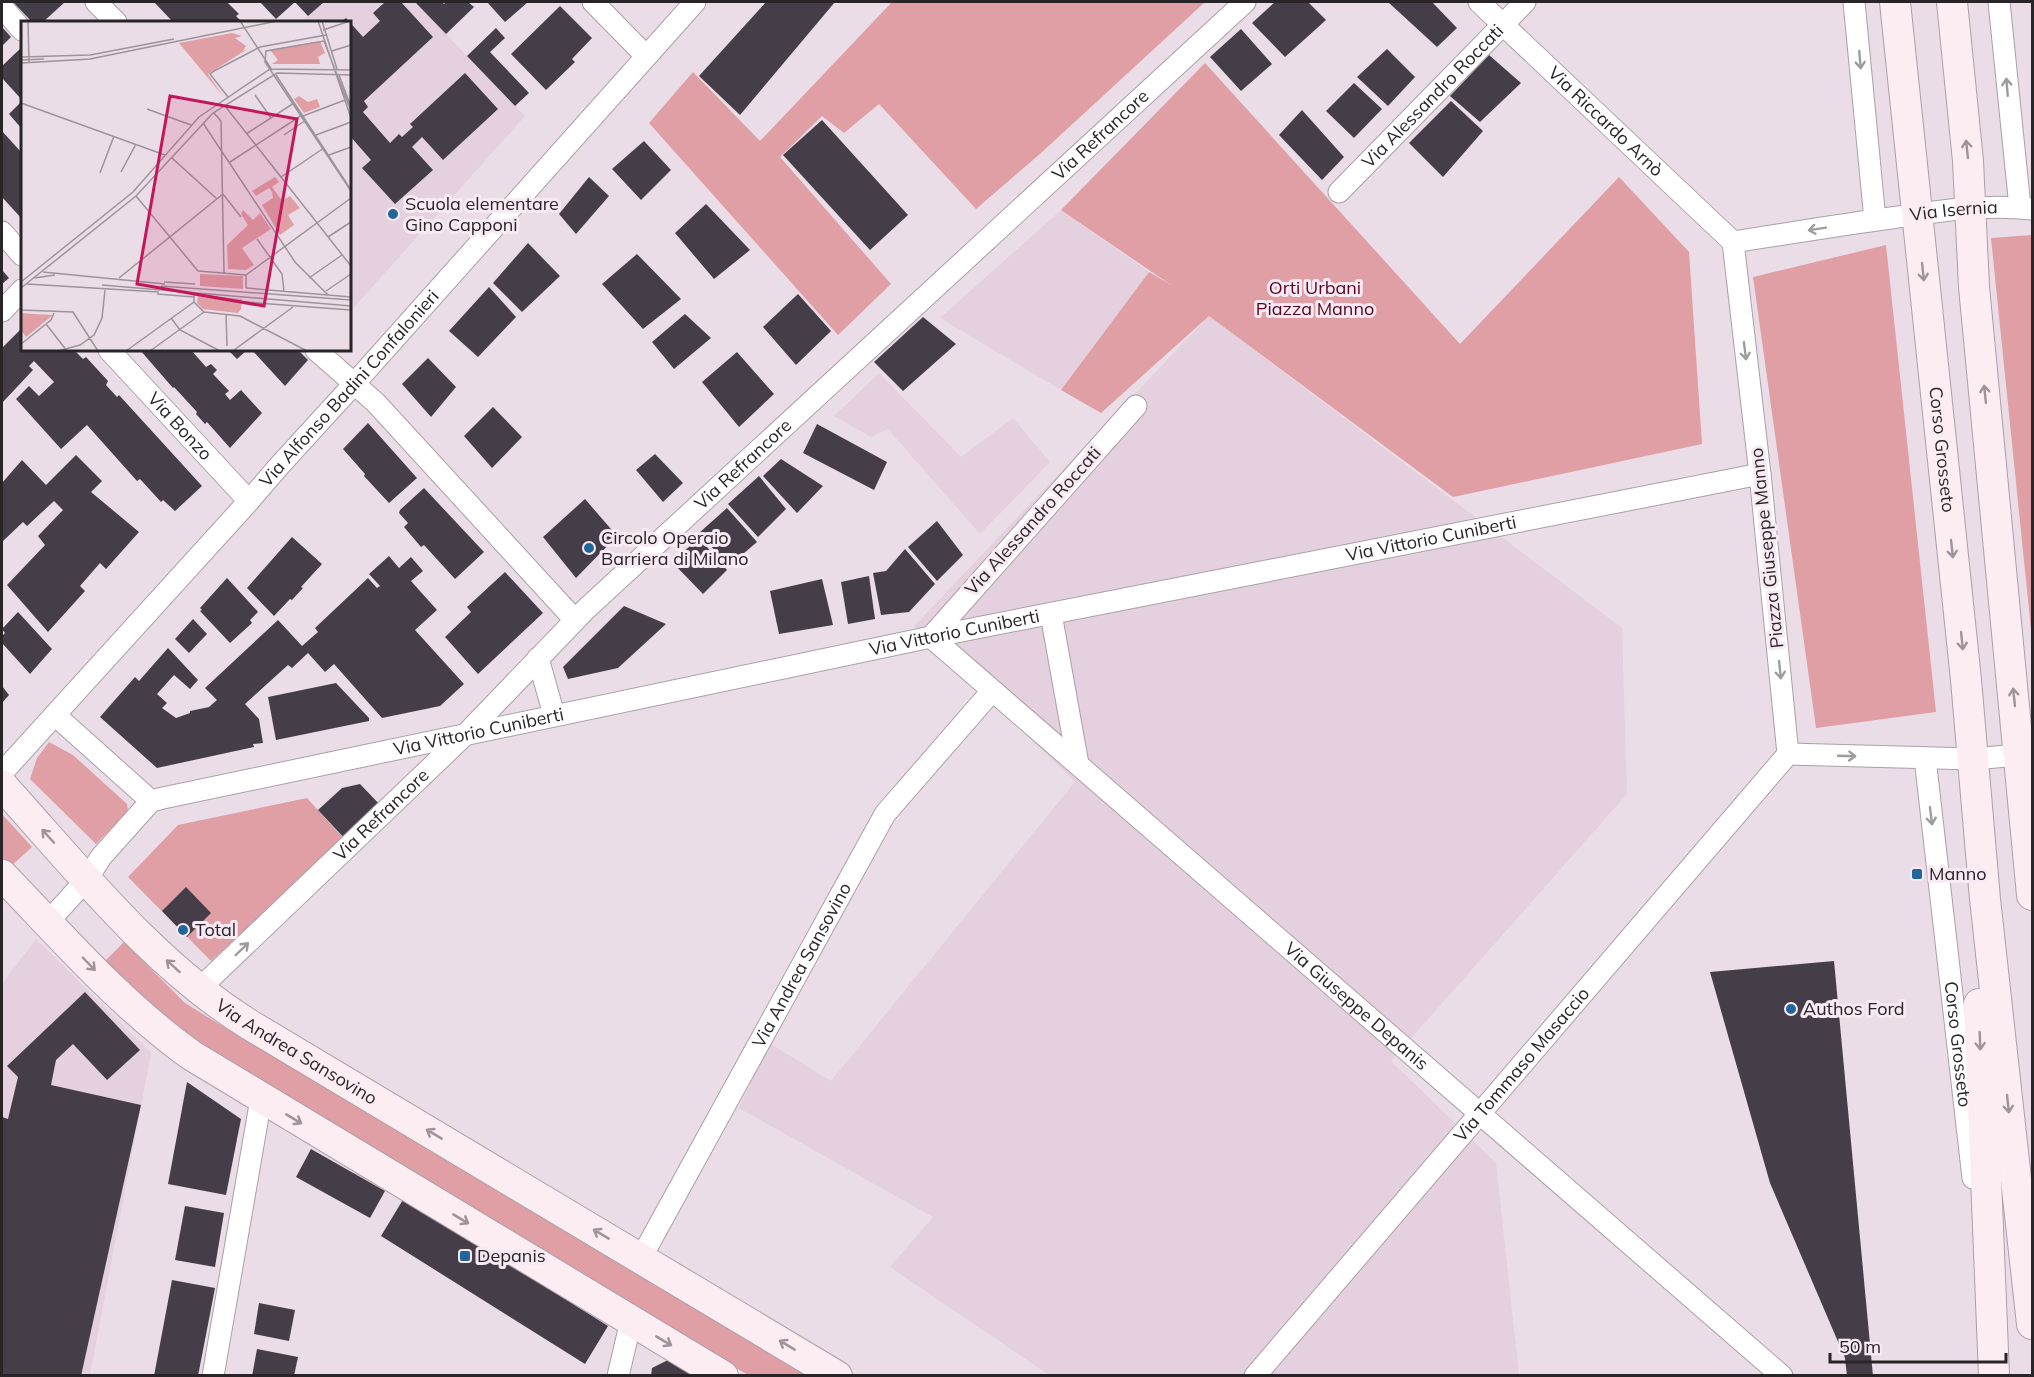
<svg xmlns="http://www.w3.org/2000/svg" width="2034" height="1377" font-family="Mulish,sans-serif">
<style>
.built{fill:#e4d0de}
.green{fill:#df9fa5}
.building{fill:#453e48}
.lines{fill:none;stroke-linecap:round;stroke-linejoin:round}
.street-casing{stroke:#ac9fa8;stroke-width:23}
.secondary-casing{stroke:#ac9fa8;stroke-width:32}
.street{stroke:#fff;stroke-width:21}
.secondary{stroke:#fcedf3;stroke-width:30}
.oneway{stroke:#9f9c9e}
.oneway2{stroke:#9d9398}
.poi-dot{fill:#21669a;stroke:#f8eaf4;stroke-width:2}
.labels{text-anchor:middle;stroke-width:6;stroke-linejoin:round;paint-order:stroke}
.street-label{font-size:18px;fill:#292428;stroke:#f8eaf4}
.poi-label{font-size:18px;fill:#292428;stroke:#f8eaf4;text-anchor:start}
.park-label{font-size:18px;fill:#56051c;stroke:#f8eaf4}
.inset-road{fill:none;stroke:#9d939b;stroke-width:1.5}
.view{fill:#c2185b;fill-opacity:0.15;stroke:#c2185b;stroke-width:3}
.inset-edge{fill:none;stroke:#292428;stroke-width:3}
</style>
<rect width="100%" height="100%" fill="#ebdde7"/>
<!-- built -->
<g class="built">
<polygon points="324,2 415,2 525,116 350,312 350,22 301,22"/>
<polygon points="1061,210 1149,272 1061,390 940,318"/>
<polygon points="1209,316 1622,628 1627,794 1391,1061 1496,1163 1519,1375 1049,1375 890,1267 933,1217 739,1108 769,1043 831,1081 1075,782 914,626"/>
<polygon points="879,373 961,457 1013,418 1050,462 980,534 888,429 871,437 834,416"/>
<polygon points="36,939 151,1053 90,1375 2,1375 2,984"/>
</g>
<!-- green -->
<g class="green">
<polygon points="892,2 1205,2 1041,153 976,209 879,104 844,133 822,116 780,157 891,284 838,335 649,123 693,72 760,141"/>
<polygon points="1205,63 1460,344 1619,177 1689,252 1702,444 1453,497 1209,316 1101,413 1061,390 1149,272 1171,285 1061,210"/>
<polygon points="2032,235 2032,639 1991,238"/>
<polygon points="1886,245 1936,712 1816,728 1753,277"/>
<polygon points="49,742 73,755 127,804 128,811 96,844 30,779 37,758"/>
<polygon points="307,798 345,840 211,961 128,877 178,825"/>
<polygon points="2,814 32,847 10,867 2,858"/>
<polygon points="124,942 185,1003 214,1021 807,1375 748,1375 190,1042 104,962"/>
</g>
<!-- building -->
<g class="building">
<polygon points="13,2 65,2 43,22 32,22"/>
<polygon points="154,2 227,2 239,14 236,16 242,22 173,22"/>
<polygon points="260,2 324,2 308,16 295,2 276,19"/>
<polygon points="385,2 401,2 433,37 364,101 368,107 363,112 390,143 399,134 402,137 413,127 410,124 465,73 498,109 443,160 422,137 412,147 433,170 395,204 362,168 371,160 350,136 350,22 341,22 346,18 363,37 380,21 373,13"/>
<polygon points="415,2 442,2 444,4 446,2 468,2 474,7 446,34"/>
<polygon points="487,2 528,2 505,22"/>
<polygon points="766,2 835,2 740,115 699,76"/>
<polygon points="1275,2 1308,2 1326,20 1285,57 1252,23"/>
<polygon points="1388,2 1432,2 1457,28 1437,47"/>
<polygon points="560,6 592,38 572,59 575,62 546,90 511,54"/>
<polygon points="2,27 11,37 2,46"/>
<polygon points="496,28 505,38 490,52 529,93 515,106 467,56"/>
<polygon points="1241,29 1272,64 1241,91 1210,57"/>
<polygon points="22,47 22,100 2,78 2,66"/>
<polygon points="1387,49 1415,77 1388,106 1357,77"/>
<polygon points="1489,55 1521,83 1480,122 1450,96"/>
<polygon points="1354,83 1382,109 1354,138 1326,111"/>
<polygon points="22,101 22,129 9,114"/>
<polygon points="1451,101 1483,131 1443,177 1409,143"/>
<polygon points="1302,110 1344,157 1322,180 1279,135"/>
<polygon points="822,120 908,215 870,250 783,155"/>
<polygon points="2,131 21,152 22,150 22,219 2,197"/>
<polygon points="644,141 671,170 641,200 612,169"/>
<polygon points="589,177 609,196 576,234 559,214"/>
<polygon points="706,204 750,250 714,279 675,233"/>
<polygon points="528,243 560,276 522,312 493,283"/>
<polygon points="637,254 681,299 643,329 602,284"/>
<polygon points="2,270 9,278 2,284"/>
<polygon points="489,287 516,317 478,357 449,331"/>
<polygon points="798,294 831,331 796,365 763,327"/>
<polygon points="685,314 711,338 674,369 652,342"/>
<polygon points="923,317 956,344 903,391 874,362"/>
<polygon points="22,328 22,350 74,350 83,359 86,357 108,381 106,385 117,397 119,395 202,486 175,511 163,500 161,502 140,479 137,481 87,425 61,449 16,399 29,386 39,396 54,382 34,361 29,366 33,370 2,403 2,348"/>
<polygon points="140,350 191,350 206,367 211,364 217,370 213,374 229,391 225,394 230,400 241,390 262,413 230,448 207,422 205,424 196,414 197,412 174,387 173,388"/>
<polygon points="228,350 247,350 237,359"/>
<polygon points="252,350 298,350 308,360 285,386"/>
<polygon points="737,352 774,394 739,427 702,382"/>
<polygon points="428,358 456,387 431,417 402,384"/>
<polygon points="493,407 522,437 492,468 464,436"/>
<polygon points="368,423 417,478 389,503 364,476 365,474 343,449"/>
<polygon points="817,424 887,462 874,490 803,453"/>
<polygon points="655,454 683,483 663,502 636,470"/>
<polygon points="76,455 102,481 91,492 139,532 106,569 100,563 80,586 85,591 48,632 7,585 45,545 38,536 63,510 54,501 27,526 23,522 2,542 2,483 22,460 46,485"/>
<polygon points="781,459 823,486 797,513 763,476"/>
<polygon points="759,476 786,509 758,537 728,504"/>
<polygon points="424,488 484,552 455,579 424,545 421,547 404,527 408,523 399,513 400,510"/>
<polygon points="585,499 617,536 576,578 543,537"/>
<polygon points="727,508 757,542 729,566 699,533"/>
<polygon points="937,521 963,555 937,581 908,547"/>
<polygon points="292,537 322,564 301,587 303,588 292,600 290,599 274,616 247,588"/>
<polygon points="699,538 727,570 703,594 672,562"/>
<polygon points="905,549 935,584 909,612 881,615 873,573 886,571"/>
<polygon points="389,556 399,568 411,557 423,571 411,581 437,610 415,630 464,684 440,706 382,718 334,664 325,672 308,653 292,668 288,665 245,704 259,719 263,743 253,744 254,747 157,768 100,717 135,677 139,681 168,648 198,680 190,689 174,675 157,694 167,703 162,708 176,718 190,713 190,711 209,707 217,700 205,688 278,620 302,646 318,632 315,628 368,578 377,588 380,586 369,574"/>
<polygon points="505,572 543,613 478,674 445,637 471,612 467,607"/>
<polygon points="869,576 875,619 848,624 841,582"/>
<polygon points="227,578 258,612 250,620 252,623 230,643 200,611 202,610 200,608"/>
<polygon points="822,579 833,625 779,634 770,591"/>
<polygon points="624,606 666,624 618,668 568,679 563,667"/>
<polygon points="18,612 52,649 30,674 2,643 2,636 5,633 2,629"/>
<polygon points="193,619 207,634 189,653 175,639"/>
<polygon points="336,683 369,718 369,721 276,740 268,697"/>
<polygon points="2,686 9,695 2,703"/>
<polygon points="360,784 383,808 347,841 318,810 342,788"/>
<polygon points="186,887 211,913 187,937 162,911"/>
<polygon points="1834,961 1873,1376 1847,1376 1845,1358 1770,1183 1710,972"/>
<polygon points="85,992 140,1050 107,1080 73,1044 56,1060 51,1085 141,1105 81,1376 2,1376 2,1117 8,1119 18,1077 7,1066"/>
<polygon points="187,1082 241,1119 226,1195 168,1184"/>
<polygon points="311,1149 385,1191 370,1218 296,1177"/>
<polygon points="404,1198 608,1326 585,1364 381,1236"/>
<polygon points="185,1206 224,1213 215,1267 175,1260"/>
<polygon points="172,1280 215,1288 198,1376 154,1376"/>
<polygon points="259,1303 295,1310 289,1341 254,1334"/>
<polygon points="257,1349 298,1357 294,1376 252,1376"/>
<polygon points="670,1359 698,1376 651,1376 652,1368"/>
</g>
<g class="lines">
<defs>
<g id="street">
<polyline points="96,2 116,22"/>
<polyline points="593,2 646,56"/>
<path id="s1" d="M1479,2L1733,242"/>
<polyline points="1854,2 1875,220"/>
<polyline points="1999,2 2020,207"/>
<polyline points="2,7 22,30"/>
<path id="s2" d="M1339,192L1525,2"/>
<polyline points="2,232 22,255"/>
<polyline points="2,311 22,290"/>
<path id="s3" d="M109,350L249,501"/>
<polyline points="316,350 376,403 575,620"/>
<path id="s4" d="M1136,406L931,637L1782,1376"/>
<polyline points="1051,614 1078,764"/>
<polyline points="538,658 554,715"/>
<polyline points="55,715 151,801"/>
<path id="s5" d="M1788,754L1760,474L1733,242C1786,234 1838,225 1891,218C1938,211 1985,204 2032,209"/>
<polyline points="1788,754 1973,759 2030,754"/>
<path id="s6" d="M1925,758L1973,1178"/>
<path id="s7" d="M2,773L249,501L280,465L354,384L695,2"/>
<path id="s8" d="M48,922L87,879L101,857L151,801L163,798L931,637L1760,474"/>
<path id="s9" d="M199,989L468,732L585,610L1245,2"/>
<path id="s10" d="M641,1258L885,814L992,691"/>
<polyline points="213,1376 261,1099"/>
<polyline points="618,1376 631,1321"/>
<path id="s11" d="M1255,1376L1788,754"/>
</g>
<g id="secondary">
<path id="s12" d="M1895,2L1966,680L1985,899L2032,1324"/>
<polyline points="1952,2 1968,161 1974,287 2032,895"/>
<path id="s13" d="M2,785C78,869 153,965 250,1025L837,1376"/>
<path d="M2,875C62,937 120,1004 191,1055L723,1376"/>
<polyline points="1979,1004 1994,1376"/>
</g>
</defs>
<!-- street casing -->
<use href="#street" class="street-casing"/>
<!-- secondary casing -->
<use href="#secondary" class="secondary-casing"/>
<!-- street -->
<use href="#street" class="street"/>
<!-- secondary -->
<use href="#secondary" class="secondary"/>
</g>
<!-- one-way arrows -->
<defs><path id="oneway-shaft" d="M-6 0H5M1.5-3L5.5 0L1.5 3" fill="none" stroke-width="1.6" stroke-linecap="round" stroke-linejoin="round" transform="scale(1.5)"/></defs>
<g class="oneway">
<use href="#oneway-shaft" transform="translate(1860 60) rotate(85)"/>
<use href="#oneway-shaft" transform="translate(2007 87) rotate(-95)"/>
<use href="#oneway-shaft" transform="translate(1817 229) rotate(171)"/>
<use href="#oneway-shaft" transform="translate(1745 351) rotate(83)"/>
<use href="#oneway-shaft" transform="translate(1780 670) rotate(84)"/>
<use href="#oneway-shaft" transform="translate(1847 756) rotate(2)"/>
<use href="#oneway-shaft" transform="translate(1931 816) rotate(83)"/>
<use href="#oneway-shaft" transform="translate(242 949) rotate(-44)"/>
</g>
<g class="oneway2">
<use href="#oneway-shaft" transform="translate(1967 149) rotate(-96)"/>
<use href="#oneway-shaft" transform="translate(1923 272) rotate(84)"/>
<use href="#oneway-shaft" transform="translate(1985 394) rotate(-96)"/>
<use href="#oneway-shaft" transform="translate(1952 549) rotate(84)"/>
<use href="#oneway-shaft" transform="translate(1962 641) rotate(84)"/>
<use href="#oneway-shaft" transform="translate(2014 697) rotate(-96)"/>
<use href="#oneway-shaft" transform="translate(48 836) rotate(-132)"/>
<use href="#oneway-shaft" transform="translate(89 964) rotate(46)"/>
<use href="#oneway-shaft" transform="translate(173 966) rotate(-138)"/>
<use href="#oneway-shaft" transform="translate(1980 1041) rotate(88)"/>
<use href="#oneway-shaft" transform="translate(2008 1104) rotate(84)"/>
<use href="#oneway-shaft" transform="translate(294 1119) rotate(31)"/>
<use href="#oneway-shaft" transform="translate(434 1134) rotate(-149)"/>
<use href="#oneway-shaft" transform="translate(461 1219) rotate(31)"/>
<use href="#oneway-shaft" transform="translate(601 1234) rotate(-149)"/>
<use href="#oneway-shaft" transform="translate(664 1341) rotate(31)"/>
<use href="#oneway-shaft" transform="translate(787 1345) rotate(-149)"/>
</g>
<!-- markers -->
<g class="poi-dot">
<circle cx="393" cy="214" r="6"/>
<circle cx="589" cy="548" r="6"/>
<rect x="1911" y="868" width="12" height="12" rx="3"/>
<circle cx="183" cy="930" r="6"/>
<circle cx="1791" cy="1009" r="6"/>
<rect x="459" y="1250" width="12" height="12" rx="3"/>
</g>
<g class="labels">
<!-- street labels -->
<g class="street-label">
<text dy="6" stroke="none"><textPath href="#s2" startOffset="134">Via Alessandro Roccati</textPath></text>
<text dy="6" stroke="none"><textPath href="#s1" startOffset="174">Via Riccardo Arnò</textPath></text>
<text dy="6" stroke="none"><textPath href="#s9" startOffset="1242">Via Refrancore</textPath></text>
<text dy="6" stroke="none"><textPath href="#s5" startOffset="738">Via Isernia</textPath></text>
<text dy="6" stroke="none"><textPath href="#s7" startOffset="518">Via Alfonso Badini Confalonieri</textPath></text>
<text dy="6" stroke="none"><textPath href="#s3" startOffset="104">Via Bonzo</textPath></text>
<text dy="6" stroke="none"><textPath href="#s12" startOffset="450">Corso Grosseto</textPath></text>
<text dy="6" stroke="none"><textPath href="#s9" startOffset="756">Via Refrancore</textPath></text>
<text transform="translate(1033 521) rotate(-48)" y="6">Via Alessandro Roccati</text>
<text dy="6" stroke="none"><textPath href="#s8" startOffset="1466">Via Vittorio Cuniberti</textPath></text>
<text transform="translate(1767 548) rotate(-96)" y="6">Piazza Giuseppe Manno</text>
<text dy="6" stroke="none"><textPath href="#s8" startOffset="980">Via Vittorio Cuniberti</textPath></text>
<text dy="6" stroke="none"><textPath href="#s8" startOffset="494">Via Vittorio Cuniberti</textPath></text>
<text dy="6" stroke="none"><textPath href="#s9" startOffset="252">Via Refrancore</textPath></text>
<text dy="6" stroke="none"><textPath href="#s10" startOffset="334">Via Andrea Sansovino</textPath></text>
<text dy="6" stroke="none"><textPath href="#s4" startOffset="872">Via Giuseppe Depanis</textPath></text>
<text dy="6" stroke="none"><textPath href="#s6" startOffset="288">Corso Grosseto</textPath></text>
<text dy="6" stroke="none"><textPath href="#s13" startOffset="400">Via Andrea Sansovino</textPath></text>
<text dy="6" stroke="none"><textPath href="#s11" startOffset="410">Via Tommaso Masaccio</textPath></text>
</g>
<!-- poi labels -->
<g class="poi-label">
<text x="405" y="210">Scuola elementare<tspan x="405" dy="21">Gino Capponi</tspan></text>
<text x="601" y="544">Circolo Operaio<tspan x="601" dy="21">Barriera di Milano</tspan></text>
<text x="1929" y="880">Manno</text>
<text x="195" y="936">Total</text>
<text x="1803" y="1015">Authos Ford</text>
<text x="477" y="1262">Depanis</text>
</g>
<!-- park labels -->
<g class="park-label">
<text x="1315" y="294">Orti Urbani<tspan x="1315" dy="21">Piazza Manno</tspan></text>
</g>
</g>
<!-- overview -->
<g transform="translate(21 21)">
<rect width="330" height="330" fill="#ebdde7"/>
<path d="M211,12L221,15L214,17L225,25L222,30L228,27L187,53L202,75L158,22ZM299,20L304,32L297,36L299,43H251L257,39L249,29ZM278,75L287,81L296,78L299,86L283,92L273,78ZM254,156L258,161L251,166L261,180L269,175L279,187L267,194L273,204L259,214L241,184L252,177L251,171L248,167L235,175L231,170ZM222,189L232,199L239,192L250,208L221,227L233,244L225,249L207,248L206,224L227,204L220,193ZM179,253L222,255V268L179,265ZM177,274L221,278L220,288L217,292L182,288L176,282ZM0,292L12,293L32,294L5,316L0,309Z" fill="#df9fa5"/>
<path class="inset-road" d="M7,0L8,41M219,0L251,49M297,0L330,97M301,0L316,48M302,9L329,0M311,30L330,24M0,36L69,34L153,18M0,39L23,38M0,42L69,38L256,0M255,54L330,169M318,54L330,86M234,74L250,97M207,76L189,53L195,49L239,26L305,14M0,82L144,134M204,85L330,245M126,88L170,104M330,90L303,20L245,30L244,41L330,170M193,92L200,100L203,252M282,95L324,79M182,102L274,241L307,274M225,113L273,82M263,114L285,99M295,114L330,101M308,134L330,126M151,137L196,178M209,141L281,94M100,151L115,123M79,152L93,115M260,156L303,127M115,175L177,250M307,216L330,201M236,218L261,253L263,270M177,250L225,254V267M22,251L144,263M225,254L330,177M13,257L34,254M98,257L202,173L220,196M288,257L321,234M0,261L112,171L178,96L249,48L330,49M143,261L174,263M6,263L138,271M81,264L330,285M140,265L330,279M0,267L115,175L192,92L256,52L330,54M225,267L330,276M305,270L330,253M136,273L173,276M173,273V281L183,291L219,295L286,330M224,281L330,289M0,289L52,291L77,330M205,293L206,325M150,297L159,309L199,330M25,303L46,330M0,323L30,299L33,292M213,329L272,286M37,330L59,324L73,314L81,297L84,269M105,330L173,281M129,330L183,291"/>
<path class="view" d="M149,75L276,98L243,285L116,263Z"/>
<rect width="330" height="330" class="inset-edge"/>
</g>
<!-- border -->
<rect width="2034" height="1377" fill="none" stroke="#292428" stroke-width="6"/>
<!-- scale -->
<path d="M1830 1353v9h176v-9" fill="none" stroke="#292428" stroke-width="3"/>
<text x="1839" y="1353" font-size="18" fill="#292428" stroke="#f8eaf4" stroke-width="4.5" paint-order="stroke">50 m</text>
</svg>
